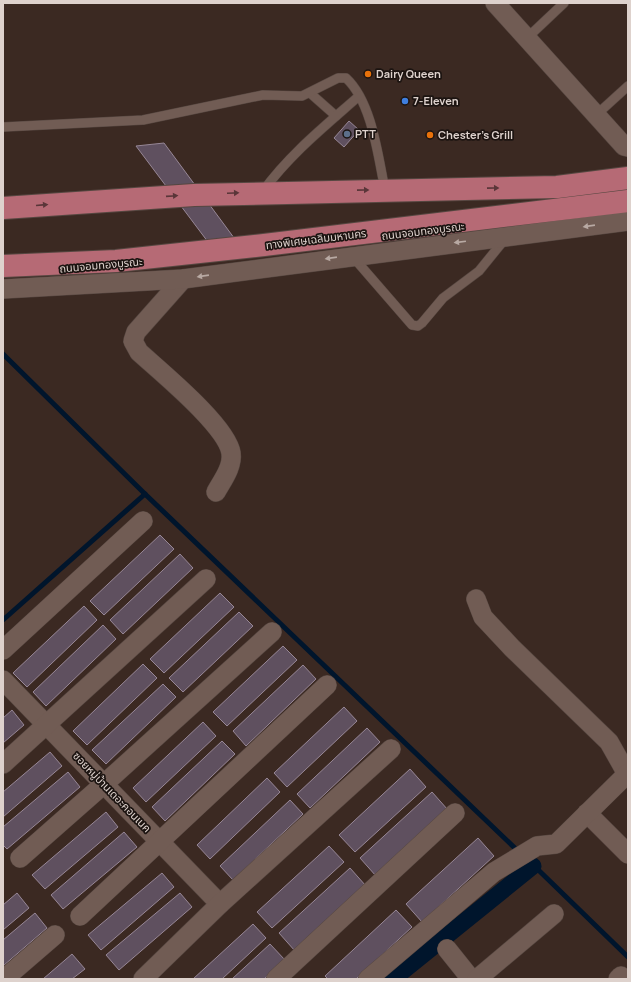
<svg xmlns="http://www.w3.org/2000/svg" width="631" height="982" font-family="Manrope,'Noto Sans Thai',sans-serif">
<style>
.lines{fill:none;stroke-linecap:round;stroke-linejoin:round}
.stream{stroke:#00152c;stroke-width:5}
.canal{stroke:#00152c;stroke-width:17}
.building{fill:#5f505f;stroke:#978796}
.service-casing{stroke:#564741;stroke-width:10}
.minor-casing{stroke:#564741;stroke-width:20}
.motorway-casing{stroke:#564741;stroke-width:24}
.service{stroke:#715c54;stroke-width:9}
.minor{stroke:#715c54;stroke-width:19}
.motorway{stroke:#b66a75;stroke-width:22}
.oneway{fill:#5a3639}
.oneway2{fill:#b8a9a3}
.food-dot{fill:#e8710a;stroke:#1c1411;stroke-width:1.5}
.shop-dot{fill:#3f7fe0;stroke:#1c1411;stroke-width:1.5}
.service-dot{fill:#5c6f8a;stroke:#1c1411;stroke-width:1.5}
.labels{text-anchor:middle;stroke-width:3.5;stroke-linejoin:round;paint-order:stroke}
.poi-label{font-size:11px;font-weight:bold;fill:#ded2cd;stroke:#1c1411;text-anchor:start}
.street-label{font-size:11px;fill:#ded2cd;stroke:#1c1411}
</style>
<rect width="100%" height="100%" fill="#3b2922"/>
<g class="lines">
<!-- stream -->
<g class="stream">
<polyline points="3,354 145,494 519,852"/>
<polyline points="3,620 145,494"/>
<polyline points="525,857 628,957"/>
</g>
<!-- canal -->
<polyline class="canal" points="393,979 533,866"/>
</g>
<!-- building -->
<g class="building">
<polygon points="349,121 359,130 344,147 334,138"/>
<polygon points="164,143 240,246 214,250 136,146"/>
<polygon points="160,535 174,549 104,615 90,601"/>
<polygon points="180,554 193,568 123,634 110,620"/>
<polygon points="220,593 234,607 164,673 150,659"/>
<polygon points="84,606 97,620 27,687 13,673"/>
<polygon points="239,612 253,626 183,692 169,678"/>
<polygon points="103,625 116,639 46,706 33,692"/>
<polygon points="283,646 297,660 227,726 213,712"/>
<polygon points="143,664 157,678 87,745 73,731"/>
<polygon points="303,665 316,679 246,746 233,731"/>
<polygon points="163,684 176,697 106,764 92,750"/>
<polygon points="344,707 357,721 287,787 274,773"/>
<polygon points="12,710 24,725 3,743 3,718"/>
<polygon points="203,722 216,736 146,802 133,788"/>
<polygon points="367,728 380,742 310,808 297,794"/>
<polygon points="222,741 235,754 165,821 152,807"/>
<polygon points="50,752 62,766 3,817 3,792"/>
<polygon points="410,769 426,787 355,852 339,835"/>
<polygon points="68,772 80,787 7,849 3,845 3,827"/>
<polygon points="267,778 280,792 210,859 197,845"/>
<polygon points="432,792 448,810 376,876 360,858"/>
<polygon points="290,800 303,814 233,880 220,866"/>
<polygon points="106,812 118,827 45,889 32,875"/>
<polygon points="124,832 137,847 63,909 51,895"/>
<polygon points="478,838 494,856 422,922 406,904"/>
<polygon points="329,846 344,862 272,928 257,912"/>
<polygon points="350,868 366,886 295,951 279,933"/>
<polygon points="162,873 174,887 101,950 88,935"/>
<polygon points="17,893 29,908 3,930 3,905"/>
<polygon points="180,893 192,907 119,970 106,955"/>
<polygon points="396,910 412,927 356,979 328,979 325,976"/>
<polygon points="35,913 47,928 3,966 3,940"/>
<polygon points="253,924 266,938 222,979 193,979"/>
<polygon points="270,944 285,960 264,979 232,979"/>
<polygon points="72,954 85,969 72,979 43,979"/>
</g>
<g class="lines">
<defs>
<g id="service">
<polyline points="527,38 564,3"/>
<polyline points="310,93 336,116"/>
<polyline points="595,116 628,86"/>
<path d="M3,127L143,120L263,95L302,96L338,78H346C372,102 378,156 385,190"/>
<path d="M263,191C290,154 325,126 359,96"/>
<polyline points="353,257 412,325 418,326 422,323 443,298 479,271 505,239"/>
</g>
<g id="minor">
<polyline points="495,3 624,146 628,147"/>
<path d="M183,279L136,332L133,341L139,352C161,372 227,426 231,453C233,467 222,481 216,492"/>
<polyline points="3,289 183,279 628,221"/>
<polyline points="476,599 483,617 512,648 609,742 627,774"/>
<polyline points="3,650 143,521"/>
<polyline points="3,680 220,904"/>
<polyline points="3,764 206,579"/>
<polyline points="587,813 628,854"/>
<polyline points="20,858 104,784 272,632"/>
<polyline points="80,916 327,685"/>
<polyline points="447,949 471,979"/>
<polyline points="4,979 55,935"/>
<polyline points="143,979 220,904 391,749"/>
<polyline points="276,979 455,813"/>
<polyline points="368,979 494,872 537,846 556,844 628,773"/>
<polyline points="477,979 554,914"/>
<polyline points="618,979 621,976"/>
</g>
<g id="motorway">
<polyline points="3,208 194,195 557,187 628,178"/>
<polyline points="3,266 116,261 264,245 628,201"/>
</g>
</defs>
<!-- service casing -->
<use href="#service" class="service-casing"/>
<!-- minor casing -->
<use href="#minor" class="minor-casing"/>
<!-- motorway casing -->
<use href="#motorway" class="motorway-casing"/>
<!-- service -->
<use href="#service" class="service"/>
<!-- minor -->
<use href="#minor" class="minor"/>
<!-- motorway -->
<use href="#motorway" class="motorway"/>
</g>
<!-- one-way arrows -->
<defs><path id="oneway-solid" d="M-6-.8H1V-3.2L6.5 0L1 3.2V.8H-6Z"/></defs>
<g class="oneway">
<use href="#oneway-solid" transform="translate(493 188) rotate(-1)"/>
<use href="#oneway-solid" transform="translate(363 190) rotate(-1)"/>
<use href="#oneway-solid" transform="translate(233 193) rotate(-2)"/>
<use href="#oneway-solid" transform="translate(172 196) rotate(-4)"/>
<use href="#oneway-solid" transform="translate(42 205) rotate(-5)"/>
</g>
<g class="oneway2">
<use href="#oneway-solid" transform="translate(589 226) rotate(172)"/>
<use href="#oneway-solid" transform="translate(460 242) rotate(173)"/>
<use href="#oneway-solid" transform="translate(331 258) rotate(172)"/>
<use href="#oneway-solid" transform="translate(203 276) rotate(172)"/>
</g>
<!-- markers -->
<g class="food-dot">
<circle cx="368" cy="74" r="4"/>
<circle cx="430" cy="135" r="4"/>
</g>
<circle class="shop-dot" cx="405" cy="101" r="4"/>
<circle class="service-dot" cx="347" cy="134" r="4"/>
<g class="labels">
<!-- poi labels -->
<g class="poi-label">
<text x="376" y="78">Dairy Queen</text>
<text x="413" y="105">7-Eleven</text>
<text x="355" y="138">PTT</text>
<text x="438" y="139">Chester's Grill</text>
</g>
<!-- street labels -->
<g class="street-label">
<text transform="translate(423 231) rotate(-7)" y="4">ถนนจอมทองบูรณะ</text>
<text transform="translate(316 239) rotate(-7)" y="4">ทางพิเศษเฉลิมมหานคร</text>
<text transform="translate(101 265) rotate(-5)" y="4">ถนนจอมทองบูรณะ</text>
<text transform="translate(112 792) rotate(46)" y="4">ซอยหมู่บ้านเดอะคอนเนค</text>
</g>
</g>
<!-- border -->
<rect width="631" height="982" fill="none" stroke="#ded2cd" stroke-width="8"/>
</svg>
